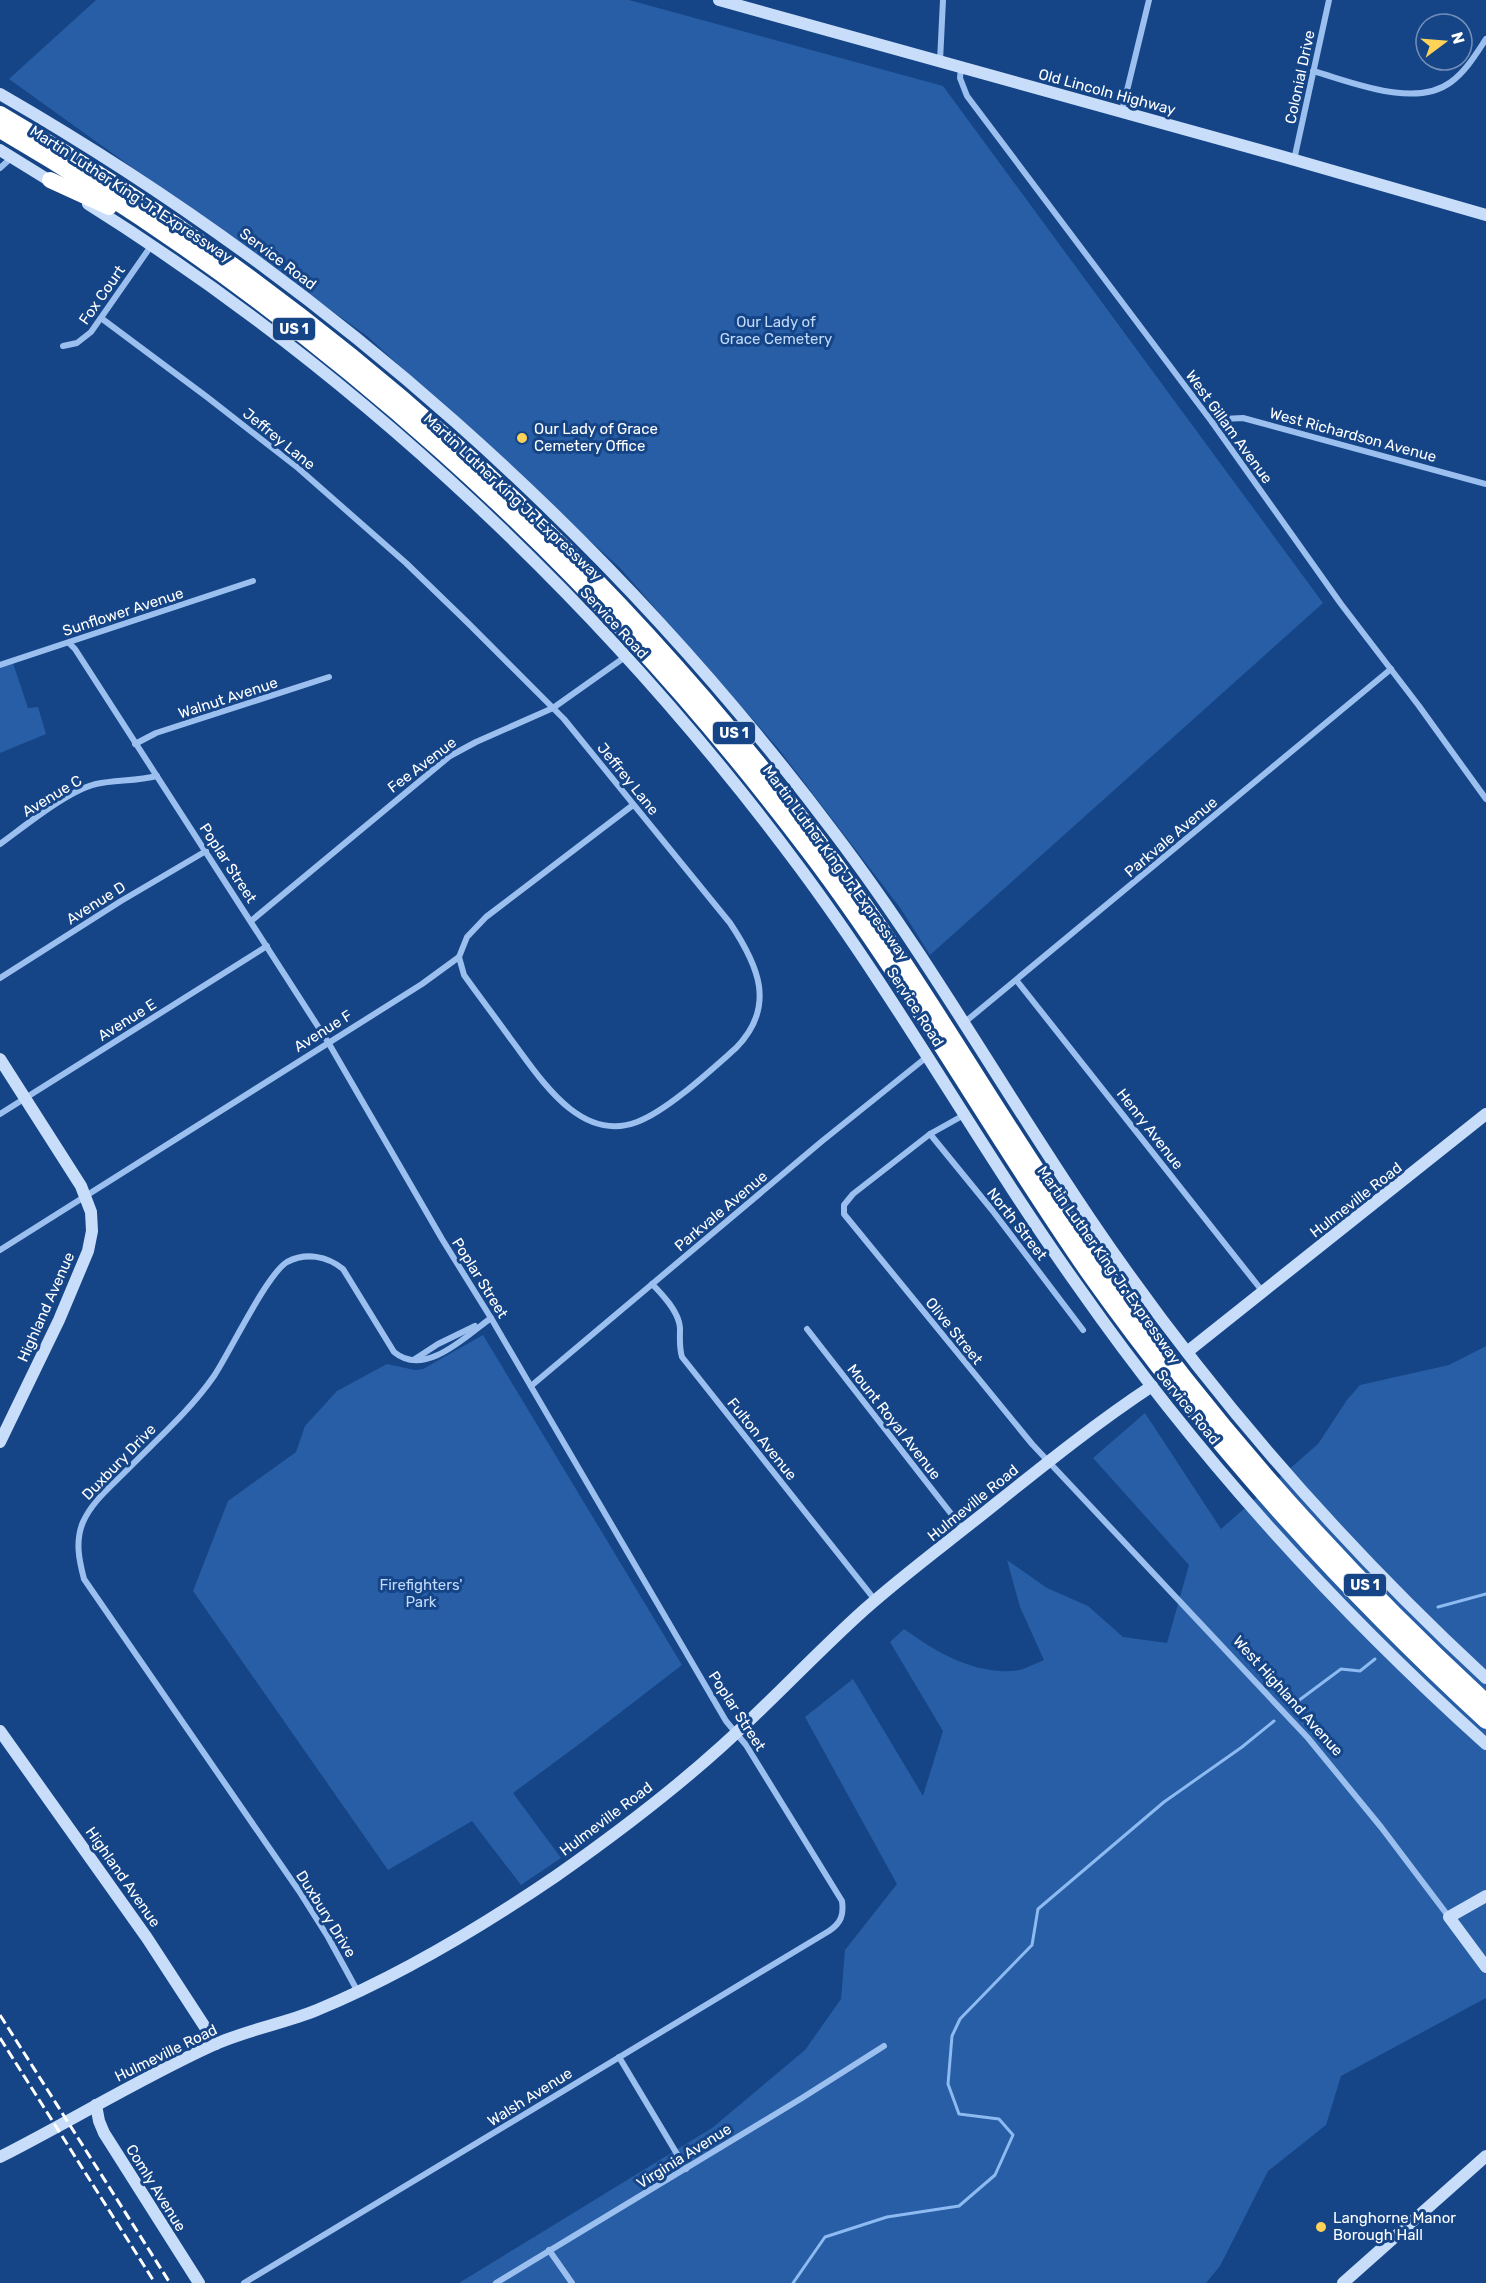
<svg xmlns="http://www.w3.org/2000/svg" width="1486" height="2283" font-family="Rubik,sans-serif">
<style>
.green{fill:#275ea6}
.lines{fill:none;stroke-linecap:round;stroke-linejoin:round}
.stream{stroke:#8dbaf1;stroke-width:3}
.street{stroke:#9bbfee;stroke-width:6}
.secondary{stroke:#c8ddfa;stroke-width:12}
.highway{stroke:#fff;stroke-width:16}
.rail{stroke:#fff;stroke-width:3;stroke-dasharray:10 4.5;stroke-linecap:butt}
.poi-dot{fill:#ffd258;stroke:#154587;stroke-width:2}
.labels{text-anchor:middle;stroke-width:6;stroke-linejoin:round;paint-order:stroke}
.shield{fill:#154587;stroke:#b9c7db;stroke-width:1.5}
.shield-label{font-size:14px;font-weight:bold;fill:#fff}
.street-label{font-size:15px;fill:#fff;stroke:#154587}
.park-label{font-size:15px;fill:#c0dafb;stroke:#154587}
.poi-label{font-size:15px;fill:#fff;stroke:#154587;text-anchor:start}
</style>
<rect width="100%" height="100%" fill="#154587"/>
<!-- green -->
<g class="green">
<polygon points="96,0 629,0 943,86 1323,603 930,955 901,909 777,747 620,568 367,336 9,79"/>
<polygon points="13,663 28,708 38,707 46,734 0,753 0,667"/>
<polygon points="483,1335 682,1665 582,1742 513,1793 561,1858 521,1885 472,1821 388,1870 193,1591 228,1501 296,1452 305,1426 337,1391 387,1364 415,1370 423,1369"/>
<path d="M1486,1346V1998L1341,2076L1326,2125L1268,2171L1220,2266L1206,2283H459L712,2128L805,2050L841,1999L845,1950L897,1884L805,1717L853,1679L923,1796L943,1731L890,1642L904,1629C936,1652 971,1673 1012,1671C1022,1671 1034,1664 1044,1660L1020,1607L1007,1560L1047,1588L1088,1606L1123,1637L1167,1643L1189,1565L1093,1458L1145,1413L1221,1529L1318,1444L1347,1400L1360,1385L1449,1365Z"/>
</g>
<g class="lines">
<!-- stream -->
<g class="stream">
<polyline points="1438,1607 1486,1594"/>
<polyline points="1294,1704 1341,1669 1360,1671 1375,1659"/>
<polyline points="793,2283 825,2237 887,2217 959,2206 995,2175 1013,2135 999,2119 959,2114 948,2084 952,2036 960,2019 1032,1945 1038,1909 1164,1802 1242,1747 1274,1721"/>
</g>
<!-- street -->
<g class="street">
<polyline points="940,61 943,0"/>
<polyline points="961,67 960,78 967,96 1212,422 1341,604 1419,706 1486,799"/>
<path d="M1313,71C1352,82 1415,109 1451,82C1466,71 1476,54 1486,39"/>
<polyline points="1122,111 1149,0"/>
<polyline points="1294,160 1329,0"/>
<polyline points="0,168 11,158"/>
<path d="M101,318L207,397L298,468L406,563L468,623L564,719L730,923C758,965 777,1006 736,1048C711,1070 667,1111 637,1122C579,1144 539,1076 510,1038C495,1017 479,996 464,975L459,957"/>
<polyline points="63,346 77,343 91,332 151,246"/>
<polyline points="1212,422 1222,419 1243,418 1486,484"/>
<path d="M69,643L75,649L328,1042L442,1239L491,1318L726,1721L746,1745L842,1901C844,1915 841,1923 829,1931L244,2283"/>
<polyline points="0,665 253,581"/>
<polyline points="135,744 156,733 329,677"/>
<path d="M0,844C25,826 67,791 96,784C116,780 137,781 157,776"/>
<polyline points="251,921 450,756 476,742 553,708 625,657"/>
<polyline points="0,978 121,901 206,851"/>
<polyline points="1017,981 1263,1292"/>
<polyline points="965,1022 1391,669"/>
<polyline points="0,1114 267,946"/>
<polyline points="964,1115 930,1134 853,1194 844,1205 844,1214 1032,1444 1308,1738 1381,1827 1449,1917"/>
<polyline points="930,1134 992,1210 1083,1330"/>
<polyline points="0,1250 422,984 459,957 467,937 486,917 633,805"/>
<path d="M652,1284C663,1295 679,1312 680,1328C680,1339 679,1347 682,1357L875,1600"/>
<polyline points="807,1329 963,1529"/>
<polyline points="415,1359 438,1344 475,1326"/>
<polyline points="531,1386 821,1142 928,1056"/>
<path d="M358,1992L328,1937L299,1891L84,1579C79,1560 75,1541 83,1522C92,1502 109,1488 124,1473C154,1442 189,1412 214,1376C230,1352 267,1274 287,1262C306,1252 327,1256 343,1269L394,1352C425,1378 466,1336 491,1318"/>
<polyline points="619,2057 686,2169"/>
<polyline points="549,2250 572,2283"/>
<polyline points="496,2283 802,2098 884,2046"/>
</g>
<!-- secondary -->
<g class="secondary">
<polyline points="719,0 1281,156 1486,215"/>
<path d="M0,94C325,281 610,534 835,834C929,958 1004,1092 1091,1220C1204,1387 1338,1541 1486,1678"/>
<polyline points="0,150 55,184"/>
<path d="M88,204C362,376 608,609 800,868C901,1004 982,1152 1080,1289C1197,1456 1335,1608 1486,1744"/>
<polyline points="0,1059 81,1186 91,1212 92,1231 88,1251 59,1320 0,1442"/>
<polyline points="1187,1352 1486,1114"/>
<polyline points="0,1731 147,1938 216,2044"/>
<polyline points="1486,1896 1449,1917 1486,1967"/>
<polyline points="96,2105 99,2121 104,2133 199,2283"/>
<path d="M0,2157C71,2121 139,2079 211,2046C245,2030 283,2024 317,2010C397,1977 484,1925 556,1876C613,1836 670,1793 722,1746C771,1702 815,1654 864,1610C902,1576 944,1545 984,1513C1039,1469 1093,1425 1152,1386"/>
<polyline points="1343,2283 1486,2156"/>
</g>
<!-- highway -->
<g class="highway">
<path d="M0,114C321,300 605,553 826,851C925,984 1005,1129 1100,1264C1212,1424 1343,1570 1486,1702"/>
<path d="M0,130C315,313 591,562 810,853C912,988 994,1137 1091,1276C1206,1438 1340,1586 1486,1721"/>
<polyline points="50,180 109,207"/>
</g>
<!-- rail -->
<g class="rail">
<polyline points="0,2015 170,2283"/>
<polyline points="0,2038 155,2283"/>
</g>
</g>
<!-- markers -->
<g class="poi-dot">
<circle cx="522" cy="438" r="6"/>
<circle cx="1321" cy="2227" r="6"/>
</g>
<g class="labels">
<!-- shield labels -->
<g class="shield">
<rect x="273" y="318" width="42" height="22" rx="4.5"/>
<rect x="713" y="722" width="42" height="22" rx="4.5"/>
<rect x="1344" y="1574" width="42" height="22" rx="4.5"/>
</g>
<g class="shield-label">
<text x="294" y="334">US 1</text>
<text x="734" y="738">US 1</text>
<text x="1365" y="1590">US 1</text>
</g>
<!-- street labels -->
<g class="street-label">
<text transform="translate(1300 77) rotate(-78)" y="5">Colonial Drive</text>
<text transform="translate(1107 92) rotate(15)" y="5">Old Lincoln Highway</text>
<text transform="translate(131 194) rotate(33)" y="5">Martin Luther King Jr. Expressway</text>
<text transform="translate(278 259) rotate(37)" y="5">Service Road</text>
<text transform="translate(102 295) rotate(-55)" y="5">Fox Court</text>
<text transform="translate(1229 427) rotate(54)" y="5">West Gillam Avenue</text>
<text transform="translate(1353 435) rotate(15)" y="5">West Richardson Avenue</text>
<text transform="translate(279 439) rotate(39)" y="5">Jeffrey Lane</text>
<text transform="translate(513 497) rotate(43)" y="5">Martin Luther King Jr. Expressway</text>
<text transform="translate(123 612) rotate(-18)" y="5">Sunflower Avenue</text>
<text transform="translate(614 623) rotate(47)" y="5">Service Road</text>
<text transform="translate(228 698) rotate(-18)" y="5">Walnut Avenue</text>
<text transform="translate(422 765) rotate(-37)" y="5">Fee Avenue</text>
<text transform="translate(628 779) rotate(51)" y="5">Jeffrey Lane</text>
<text transform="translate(52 796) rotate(-31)" y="5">Avenue C</text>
<text transform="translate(1171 837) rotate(-40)" y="5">Parkvale Avenue</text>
<text transform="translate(228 863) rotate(57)" y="5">Poplar Street</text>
<text transform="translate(836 863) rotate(54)" y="5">Martin Luther King Jr. Expressway</text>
<text transform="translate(96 903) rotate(-32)" y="5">Avenue D</text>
<text transform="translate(915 1007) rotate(57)" y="5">Service Road</text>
<text transform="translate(127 1020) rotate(-32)" y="5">Avenue E</text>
<text transform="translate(323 1031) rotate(-32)" y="5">Avenue F</text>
<text transform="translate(1150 1129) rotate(52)" y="5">Henry Avenue</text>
<text transform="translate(1356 1200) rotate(-38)" y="5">Hulmeville Road</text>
<text transform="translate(721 1211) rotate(-40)" y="5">Parkvale Avenue</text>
<text transform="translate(1017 1224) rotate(52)" y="5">North Street</text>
<text transform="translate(1109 1265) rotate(55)" y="5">Martin Luther King Jr. Expressway</text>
<text transform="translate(480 1278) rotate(58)" y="5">Poplar Street</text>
<text transform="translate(46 1307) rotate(-66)" y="5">Highland Avenue</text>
<text transform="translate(954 1331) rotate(51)" y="5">Olive Street</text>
<text transform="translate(1188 1407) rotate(51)" y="5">Service Road</text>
<text transform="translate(894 1422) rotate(52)" y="5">Mount Royal Avenue</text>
<text transform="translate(762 1439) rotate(51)" y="5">Fulton Avenue</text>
<text transform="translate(119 1462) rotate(-46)" y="5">Duxbury Drive</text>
<text transform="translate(973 1503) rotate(-39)" y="5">Hulmeville Road</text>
<text transform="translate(1288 1696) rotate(48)" y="5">West Highland Avenue</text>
<text transform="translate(737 1711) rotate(57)" y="5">Poplar Street</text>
<text transform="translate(606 1819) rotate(-37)" y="5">Hulmeville Road</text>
<text transform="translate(123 1877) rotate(55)" y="5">Highland Avenue</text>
<text transform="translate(326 1914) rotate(58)" y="5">Duxbury Drive</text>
<text transform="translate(166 2053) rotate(-26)" y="5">Hulmeville Road</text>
<text transform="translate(530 2097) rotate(-32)" y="5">Walsh Avenue</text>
<text transform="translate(684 2156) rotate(-32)" y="5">Virginia Avenue</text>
<text transform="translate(156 2188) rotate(58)" y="5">Comly Avenue</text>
</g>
<!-- park labels -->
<g class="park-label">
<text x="776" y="327">Our Lady of<tspan x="776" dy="17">Grace Cemetery</tspan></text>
<text x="421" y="1590">Firefighters'<tspan x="421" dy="17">Park</tspan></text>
</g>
<!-- poi labels -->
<g class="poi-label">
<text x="534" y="434">Our Lady of Grace<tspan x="534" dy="17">Cemetery Office</tspan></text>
<text x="1333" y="2223">Langhorne Manor<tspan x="1333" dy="17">Borough Hall</tspan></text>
</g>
</g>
<!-- north arrow -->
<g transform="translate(1444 42) rotate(74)"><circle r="28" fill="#154587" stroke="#738fb7" stroke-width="1.5"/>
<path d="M0-4.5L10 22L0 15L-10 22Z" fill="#ffd258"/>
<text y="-9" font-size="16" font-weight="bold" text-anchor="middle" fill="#ffffff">N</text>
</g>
</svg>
